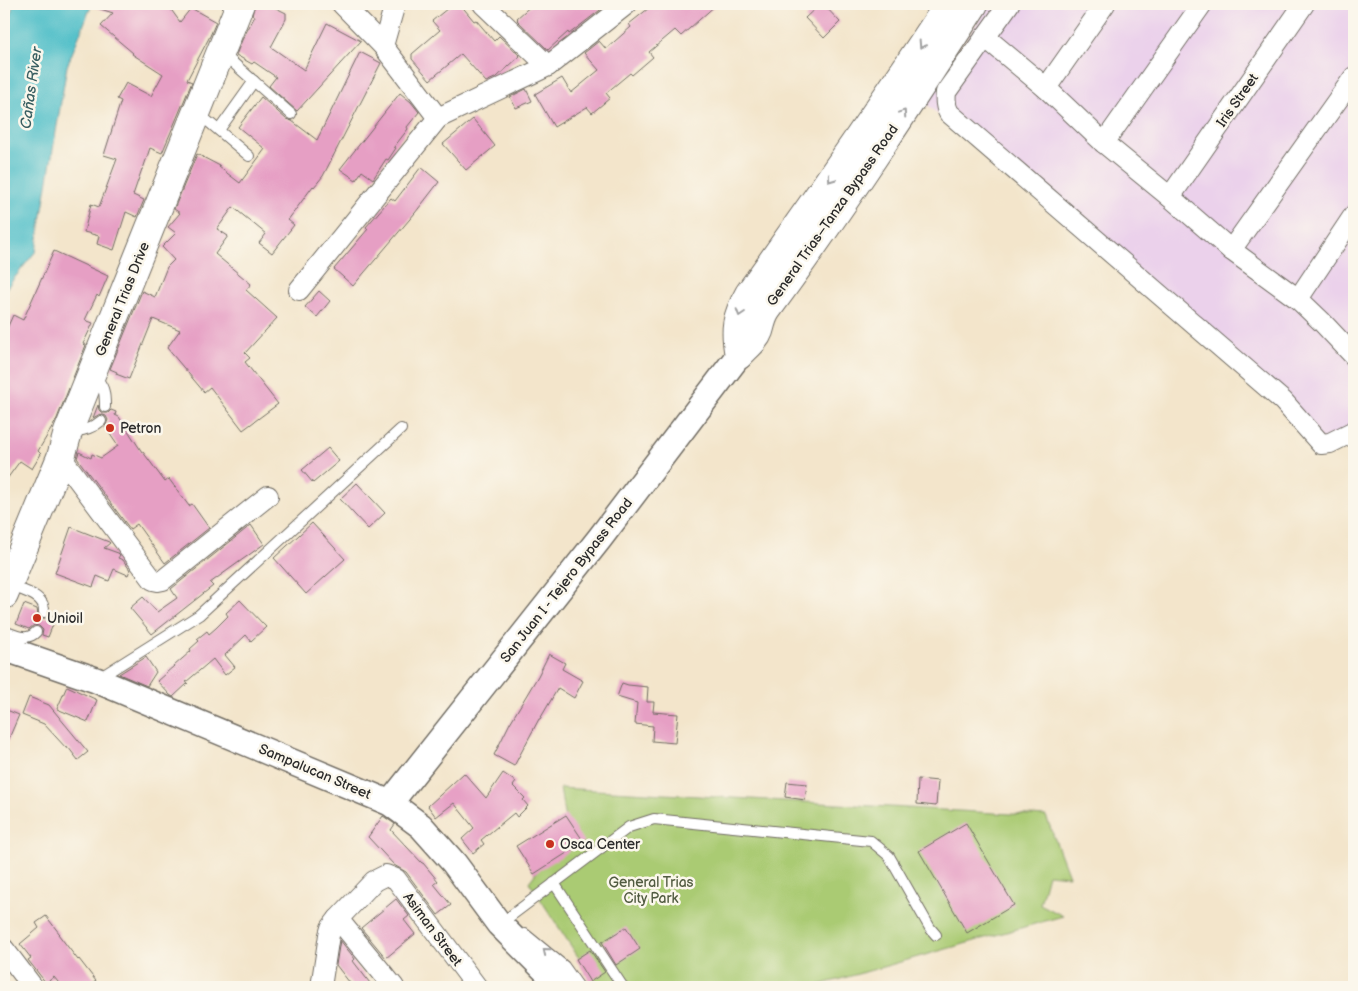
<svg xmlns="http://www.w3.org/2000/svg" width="1358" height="991" font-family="'Balsamiq Sans',sans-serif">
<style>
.built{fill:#ebd1eb}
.green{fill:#aacb73;stroke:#6a7b4f}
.water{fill:#53c0c9;stroke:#3f767a}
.building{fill:#e69fc4}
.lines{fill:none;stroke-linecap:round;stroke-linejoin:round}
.service-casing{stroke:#716c63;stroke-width:12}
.minor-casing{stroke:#716c63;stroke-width:22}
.tertiary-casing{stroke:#716c63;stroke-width:28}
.secondary-casing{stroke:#716c63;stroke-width:30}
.service{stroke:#fff;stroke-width:10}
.minor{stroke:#fff;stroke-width:20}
.tertiary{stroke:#fff;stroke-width:25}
.secondary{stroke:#fff;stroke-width:28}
.oneway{stroke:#a0a0a0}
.poi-dot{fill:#c8321e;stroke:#fbf7ec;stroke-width:2}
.labels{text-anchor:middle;stroke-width:5;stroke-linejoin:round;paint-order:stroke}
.street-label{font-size:14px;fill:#2b2b2b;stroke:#fbf7ec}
.poi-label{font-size:14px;fill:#2b2b2b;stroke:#fbf7ec;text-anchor:start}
.park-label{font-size:14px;fill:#515b41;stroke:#fbf7ec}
.water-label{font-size:15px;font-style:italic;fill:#395f62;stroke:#fbf7ec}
</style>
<rect width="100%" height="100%" fill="#fbf7ec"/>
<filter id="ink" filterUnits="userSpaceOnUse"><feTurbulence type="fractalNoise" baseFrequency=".02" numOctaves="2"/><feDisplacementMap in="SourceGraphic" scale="10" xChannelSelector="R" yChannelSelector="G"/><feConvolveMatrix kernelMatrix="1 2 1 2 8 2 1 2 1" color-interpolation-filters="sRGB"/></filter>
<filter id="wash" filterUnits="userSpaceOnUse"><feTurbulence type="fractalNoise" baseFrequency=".0096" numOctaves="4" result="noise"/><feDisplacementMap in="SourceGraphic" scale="20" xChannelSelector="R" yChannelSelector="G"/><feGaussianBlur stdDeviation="1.12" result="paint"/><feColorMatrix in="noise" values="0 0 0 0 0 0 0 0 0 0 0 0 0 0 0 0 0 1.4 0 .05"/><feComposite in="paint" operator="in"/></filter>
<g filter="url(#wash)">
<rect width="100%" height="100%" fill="#f3e5cb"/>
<!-- built -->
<polygon class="built" points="989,4 1354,4 1354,438 1322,453 1271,399 925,103"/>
<!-- green -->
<polygon class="green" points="560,788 1046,816 1069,876 1048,874 1040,904 1063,916 812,987 598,987 529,882 567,832"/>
<!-- water -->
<polygon class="water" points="13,4 92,4 67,66 36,251 4,291 4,52"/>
<g id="blocks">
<!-- building -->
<g class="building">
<polygon points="92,4 167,4 180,22 191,8 216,22 210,36 187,80 192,82 162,153 150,148 143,169 142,169 133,195 144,200 137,217 126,212 114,250 97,244 99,236 84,232 91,204 99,207 117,159 104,155 121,101 117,99 126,83 151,96 163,74 132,54 133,53 101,26 113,13 91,6"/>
<polygon points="255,4 268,4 286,13 286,19 271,47 304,70 327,23 361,41 297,111 269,86 276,77 254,62 252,64 236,55 242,40 255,16 252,15"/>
<polygon points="453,4 460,4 474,21 476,20 494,41 499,36 520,56 497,77 486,82 461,54 430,80 412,59 412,54 440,30 432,21"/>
<polygon points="533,4 608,4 569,34 568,32 548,50 517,20 518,19 517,18"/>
<polygon points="654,4 717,4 681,36 675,30 649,52 653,57 632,75 630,73 606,93 610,98 592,113 587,107 554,127 535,94 562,78 571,93 599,70 584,53 599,41 606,49 631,27 629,24"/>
<polygon points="820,4 823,4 840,22 824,38 805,18"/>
<polygon points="360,52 381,63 323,176 314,187 313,186 288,220 294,225 272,253 259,243 266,234 233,207 217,229 228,236 215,254 251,284 246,290 277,318 245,353 250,358 245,362 278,404 243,430 210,387 204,392 167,348 180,330 153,319 129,379 116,374 117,372 110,369 142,291 155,297 167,267 174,260 162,247 176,233 168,227 180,213 174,209 197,154 220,166 219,167 240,183 265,149 238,127 261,97 286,119 292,121 317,140"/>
<polygon points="526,89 532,101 516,108 510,97"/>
<polygon points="400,93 411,102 419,112 407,127 408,129 394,147 396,148 388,160 386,159 373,179 362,171 356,180 340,169"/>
<polygon points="473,119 495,146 466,170 443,144"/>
<polygon points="421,167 439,182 415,213 353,286 334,269 368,229 366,227 391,198 395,201"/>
<polygon points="54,251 108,276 99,297 97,295 85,320 93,323 83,344 86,345 56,421 38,451 41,454 32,469 20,461 4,483 4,335 13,315 23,320"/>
<polygon points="319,291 330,301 317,317 305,307"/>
<polygon points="98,405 99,410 102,413 108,413 111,410 116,412 115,415 119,417 142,452 143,452 165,482 169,479 189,506 192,504 209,528 165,563 137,524 130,529 77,458 79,452 91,458 92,454 101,458 118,446 105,427 108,420 106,416 100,414 93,418"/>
<polygon points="328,448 339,461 313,483 302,470"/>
<polygon points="357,483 385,513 368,529 340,499"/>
<polygon points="312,523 345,559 306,594 274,558"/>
<polygon points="251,525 264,544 210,583 213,586 152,634 130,608 143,597 157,612 177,598 171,589"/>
<polygon points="71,527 109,542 110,543 104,548 118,553 120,555 118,558 123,560 130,570 128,575 114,569 109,581 97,576 93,587 55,573"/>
<polygon points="240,600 266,627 251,641 246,635 225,655 235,667 225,675 213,659 186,682 188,683 173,697 170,695 157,681 191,651 190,649 199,641 197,639 207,631 209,634 216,628 228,616 226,613"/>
<polygon points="24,604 37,609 38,615 41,618 47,618 50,615 56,617 48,637 42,635 43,630 39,626 34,625 29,629 16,624"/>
<polygon points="549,654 565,663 562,669 583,681 574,698 558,688 540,719 539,719 514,766 494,755 510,723 538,676"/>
<polygon points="146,657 156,672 147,686 119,674"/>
<polygon points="622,683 628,685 648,687 647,702 654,702 653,712 678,714 675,743 652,741 653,726 635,724 637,703 617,697"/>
<polygon points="67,686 97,700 88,722 57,709"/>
<polygon points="29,697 49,705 88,752 78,760 68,747 67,749 44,724 22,715"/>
<polygon points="4,709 19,715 4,750"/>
<polygon points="464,773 486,798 503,773 516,782 513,786 525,798 523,800 528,806 517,817 514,813 481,840 484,844 473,853 462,839 474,828 454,803 436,817 428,806"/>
<polygon points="918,779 938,781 936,806 917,804"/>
<polygon points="787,782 807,784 805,800 785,797"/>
<polygon points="566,815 584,842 534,874 516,846"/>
<polygon points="383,816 395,824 391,830 422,863 423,863 438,881 434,884 451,905 438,915 406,872 394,865 368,837"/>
<polygon points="966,823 1014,905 967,933 919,851"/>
<polygon points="396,899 409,916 404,920 415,934 386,958 361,928"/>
<polygon points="46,916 59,933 58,934 78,960 79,959 96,981 88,987 62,987 54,977 46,983 28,960 31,958 20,944 39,928 36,923"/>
<polygon points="626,927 640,949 616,965 602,942"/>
<polygon points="340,940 355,959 353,961 373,987 353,987 336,965"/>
<polygon points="590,950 605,972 590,982 576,959"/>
</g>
</g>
</g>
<g filter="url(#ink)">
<use href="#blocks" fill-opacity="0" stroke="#716c63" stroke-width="1"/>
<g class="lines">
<defs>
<g id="service">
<polyline points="222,53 291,114"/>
<polyline points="198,113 249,156"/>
<polyline points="219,130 254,81"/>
<path d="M94,374C104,388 105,390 105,407"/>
<path d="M72,432C83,430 92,429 101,421"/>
<path d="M9,585C22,591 46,595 44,612"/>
<path d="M4,631C15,635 27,642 36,632"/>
<polyline points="99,678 199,615 401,429"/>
<polyline points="554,883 623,987"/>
<polyline points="500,924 629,827 654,819 871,841 889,856 930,928 936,935"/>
<polyline points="525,934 564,966 579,987"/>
</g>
<g id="minor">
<polyline points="342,4 383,46 438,118"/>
<polyline points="483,4 548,66"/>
<path d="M1009,4L946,92C945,100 945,106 949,113L1283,401L1321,444L1330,443L1354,431"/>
<polyline points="985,37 1046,88 1104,143 1170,197 1231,250 1298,299 1322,322 1354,356"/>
<polyline points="383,46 395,4"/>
<polyline points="1046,88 1105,4"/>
<polyline points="1104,143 1202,4"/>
<polyline points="1170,197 1304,4"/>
<polyline points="1231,250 1354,77"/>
<polyline points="299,290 438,118 548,66 627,4"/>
<polyline points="1298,299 1354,215"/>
<polyline points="61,457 153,580 158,581 163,580 268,496"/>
<polyline points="338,919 394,987"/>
<polyline points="4,949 33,987"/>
<polyline points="321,987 329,935 331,928 338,919 374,881 386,875 396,879 477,987"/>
</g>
<g id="tertiary">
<polyline points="4,648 96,680 390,803 421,826 454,863 499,924 557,982 561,987"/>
<polyline points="390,803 600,538 739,355"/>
</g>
<g id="secondary">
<path d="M739,355C745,348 756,340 759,331C762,322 762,315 769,307C841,209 908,106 974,4"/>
<path d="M739,355C734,329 736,317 749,294C817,199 884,102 949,4"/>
<polyline points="4,595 61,457 68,432 240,4"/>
</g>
</defs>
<!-- service casing -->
<use href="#service" class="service-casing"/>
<!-- minor casing -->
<use href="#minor" class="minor-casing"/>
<!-- tertiary casing -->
<use href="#tertiary" class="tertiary-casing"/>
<!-- secondary casing -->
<use href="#secondary" class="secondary-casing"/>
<!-- service -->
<use href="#service" class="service"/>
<!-- minor -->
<use href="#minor" class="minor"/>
<!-- tertiary -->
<use href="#tertiary" class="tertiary"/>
<!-- secondary -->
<use href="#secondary" class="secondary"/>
</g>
<!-- one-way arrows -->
<defs><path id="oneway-chevron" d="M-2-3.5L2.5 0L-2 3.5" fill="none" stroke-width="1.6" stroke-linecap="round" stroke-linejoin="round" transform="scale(1.25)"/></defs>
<g class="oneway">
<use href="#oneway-chevron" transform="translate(922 45) rotate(123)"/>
<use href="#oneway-chevron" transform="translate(903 113) rotate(-56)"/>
<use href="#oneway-chevron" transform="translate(831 179) rotate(125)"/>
<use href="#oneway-chevron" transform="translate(740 313) rotate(108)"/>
<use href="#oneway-chevron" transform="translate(546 951) rotate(-141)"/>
</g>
</g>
<!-- markers -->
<g class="poi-dot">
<circle cx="110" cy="428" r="5"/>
<circle cx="37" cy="618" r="5"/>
<circle cx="550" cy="844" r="5"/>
</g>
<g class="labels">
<!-- street labels -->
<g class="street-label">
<text transform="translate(1237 100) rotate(-55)" y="5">Iris Street</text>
<text transform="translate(832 215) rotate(-55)" y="5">General Trias–Tanza Bypass Road</text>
<text transform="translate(122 299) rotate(-68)" y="5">General Trias Drive</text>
<text transform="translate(566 580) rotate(-52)" y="5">San Juan I - Tejero Bypass Road</text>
<text transform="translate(315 771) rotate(23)" y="5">Sampalucan Street</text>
<text transform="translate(433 929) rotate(53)" y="5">Asiman Street</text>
</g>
<!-- poi labels -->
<g class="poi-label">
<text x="120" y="433">Petron</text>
<text x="47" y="623">Unioil</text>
<text x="560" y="849">Osca Center</text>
</g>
<!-- park labels -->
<g class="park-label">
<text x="651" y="887">General Trias<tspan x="651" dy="16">City Park</tspan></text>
</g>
<!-- water labels -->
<g class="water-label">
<text transform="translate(31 88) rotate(-82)" y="5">Cañas River</text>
</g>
</g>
<!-- margin -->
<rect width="1358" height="991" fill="none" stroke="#fbf7ec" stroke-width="20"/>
</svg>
